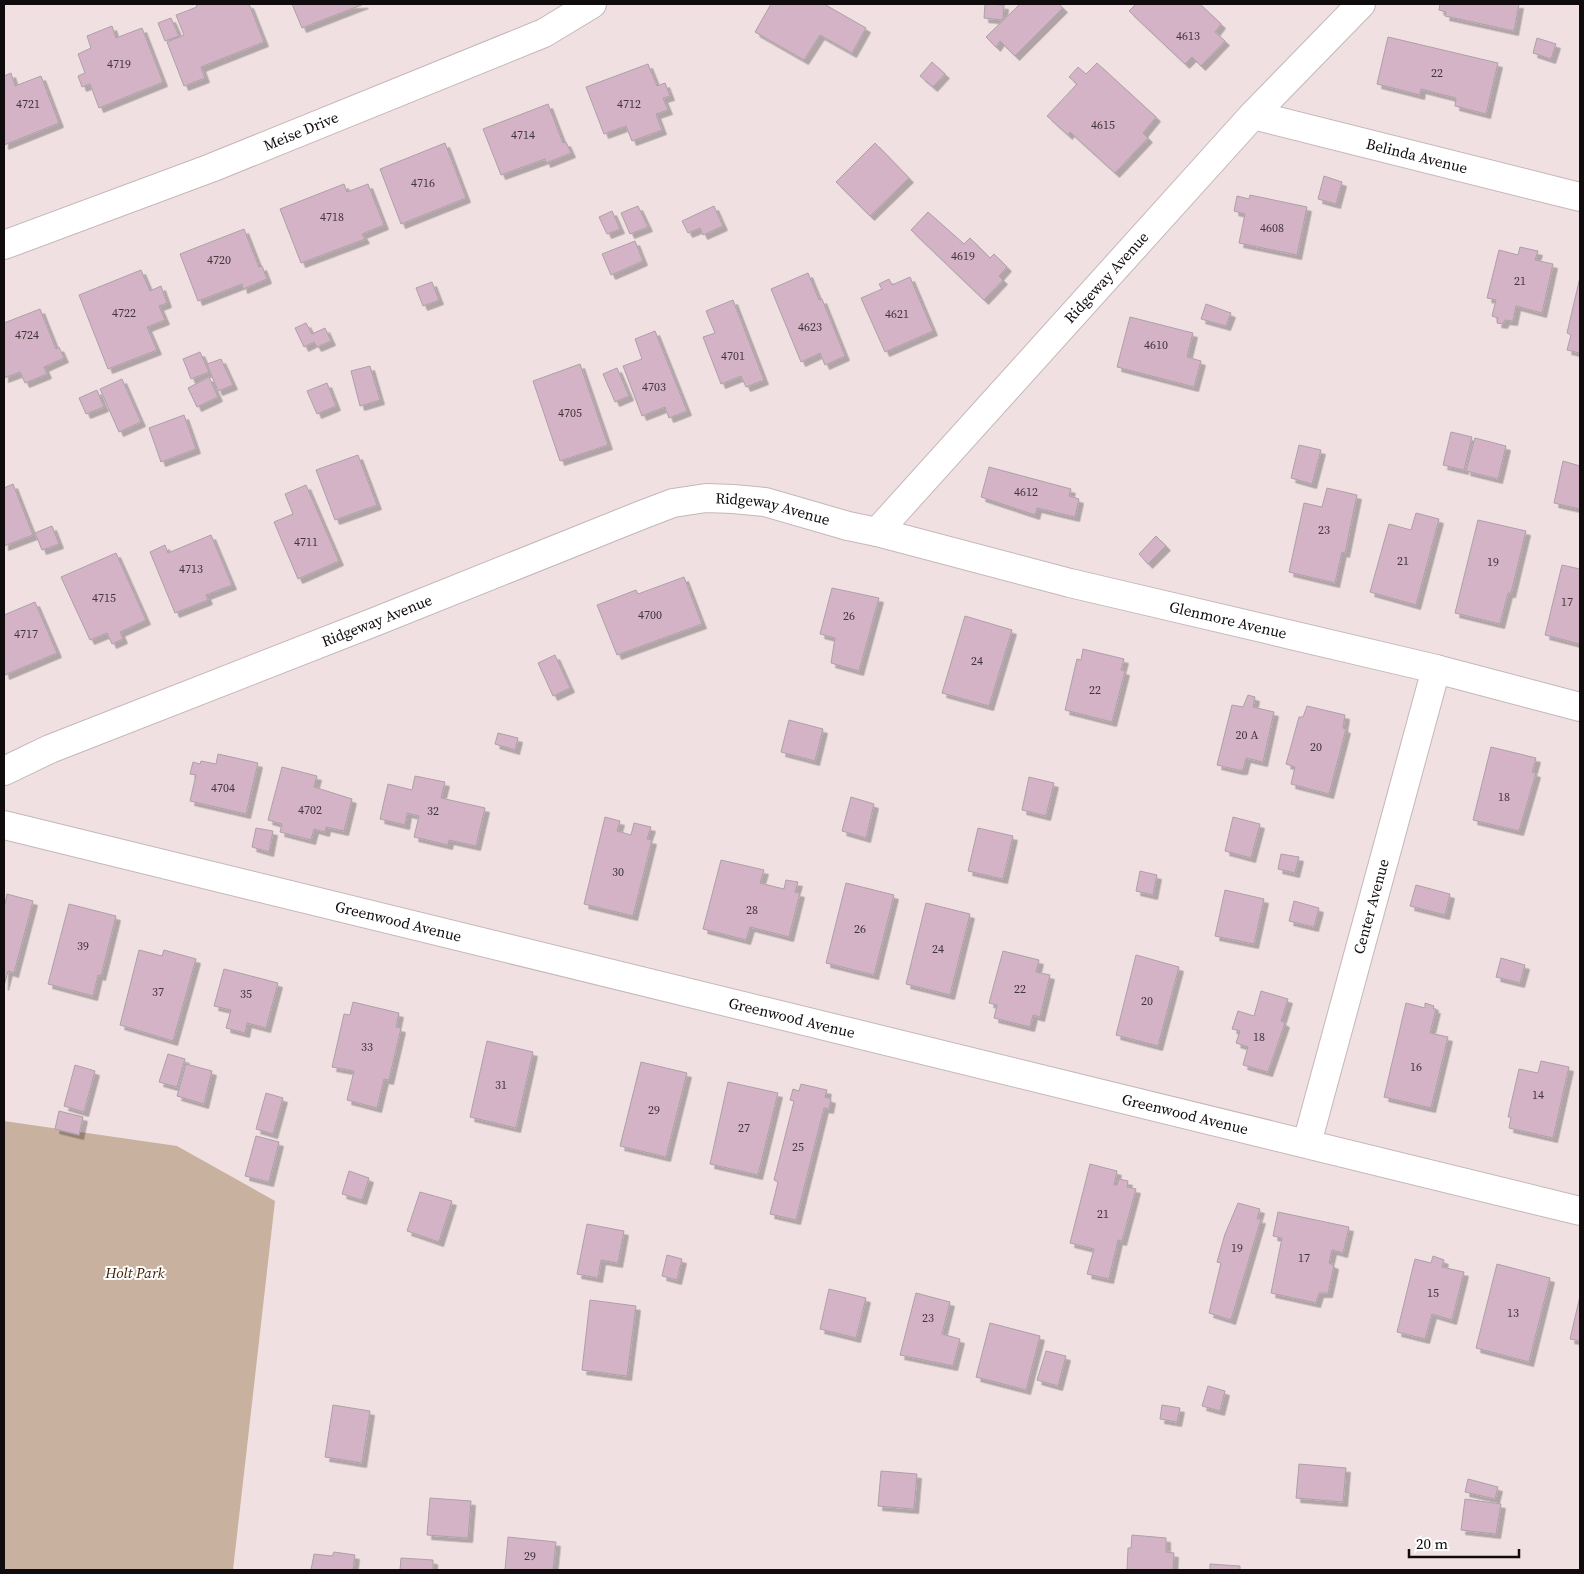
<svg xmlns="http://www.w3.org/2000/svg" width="1584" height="1574" font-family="'Source Serif 4',serif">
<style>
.green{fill:#c9b19f}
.building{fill:#d4b3c6;stroke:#ada0a7;filter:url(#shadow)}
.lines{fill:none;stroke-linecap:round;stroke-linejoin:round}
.minor-casing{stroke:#c5b6b9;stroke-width:30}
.minor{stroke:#fff;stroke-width:28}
.labels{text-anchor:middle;stroke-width:4;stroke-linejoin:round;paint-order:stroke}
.number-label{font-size:12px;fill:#41353a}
.street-label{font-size:15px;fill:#100b0c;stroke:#fff}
.park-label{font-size:15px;font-style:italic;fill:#422207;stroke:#fff}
</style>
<defs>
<filter id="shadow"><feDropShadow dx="4.5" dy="4.5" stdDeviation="0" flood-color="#0004"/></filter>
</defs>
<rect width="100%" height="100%" fill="#f0e0e2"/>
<!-- green -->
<polygon class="green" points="4,1121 177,1146 275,1201 233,1570 4,1570"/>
<!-- building -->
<g class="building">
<polygon points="196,4 221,4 222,5 226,4 249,4 264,42 201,67 205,78 184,86 167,42 184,35 176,15 197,7"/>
<polygon points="292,4 364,4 302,28"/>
<polygon points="771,4 824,4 866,28 852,53 820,35 804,60 755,32"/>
<polygon points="985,4 1004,5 1003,20 984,18"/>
<polygon points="1020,4 1059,4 1063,8 1015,56 1000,41 996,47 986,37"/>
<polygon points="1136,4 1200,4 1221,24 1215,32 1225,41 1201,66 1192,57 1185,64 1129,11"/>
<polygon points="1440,4 1519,4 1514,31 1445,16 1446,12 1439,10"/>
<polygon points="171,18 179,36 165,41 158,23"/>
<polygon points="112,26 116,38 142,28 163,82 99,108 90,84 82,87 78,76 85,73 78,54 91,48 87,36"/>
<polygon points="1388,37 1498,63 1486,114 1455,106 1456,98 1421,89 1420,95 1377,84"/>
<polygon points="1537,38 1556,44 1551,59 1533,53"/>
<polygon points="932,62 945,74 933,87 920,76"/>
<polygon points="1097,63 1156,117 1143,133 1148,138 1115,173 1070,132 1068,135 1047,116 1077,84 1069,77 1078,67 1086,74"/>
<polygon points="648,64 657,86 665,83 670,96 663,98 668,110 656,114 662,130 632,141 626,126 604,134 586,87"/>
<polygon points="11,73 15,86 41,76 59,123 4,145 4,76"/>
<polygon points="548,104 563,143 566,142 571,153 546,163 545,159 501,175 483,129"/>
<polygon points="445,143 466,198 401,224 380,169"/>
<polygon points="875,143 909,178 870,216 836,182"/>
<polygon points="1324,176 1342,182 1336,204 1318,199"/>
<polygon points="344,184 347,192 368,184 384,225 362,234 365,239 301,263 280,209"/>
<polygon points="1250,195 1307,207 1297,255 1239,243 1245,214 1234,211 1237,196 1249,199"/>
<polygon points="638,206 648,227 630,234 621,213"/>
<polygon points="714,206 723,226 703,235 700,228 688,233 682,221"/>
<polygon points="612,211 620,229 607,234 599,217"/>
<polygon points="928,212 964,244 970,238 990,258 994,254 1007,267 999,276 1003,280 984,300 911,230"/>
<polygon points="244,229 259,267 262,266 267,279 243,289 242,284 198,301 180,254"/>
<polygon points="635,241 643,261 611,275 602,254"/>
<polygon points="1520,247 1538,251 1535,260 1553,264 1542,313 1516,306 1513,321 1505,320 1503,324 1497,323 1498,318 1492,316 1496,300 1487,298 1499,250 1518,255"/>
<polygon points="141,270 150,291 161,286 167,303 159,306 165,320 147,327 157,350 108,369 79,295"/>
<polygon points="808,273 819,300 822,299 845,356 825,365 820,353 801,362 771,289"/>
<polygon points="910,277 933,331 885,352 861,298 882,289 879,284 889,279 892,285"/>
<polygon points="1580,277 1580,353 1567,350 1571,335 1567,333"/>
<polygon points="432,282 439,300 423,306 416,288"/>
<polygon points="733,300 764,380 746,387 741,376 721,384 703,337 715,333 706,311"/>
<polygon points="1206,304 1231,313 1226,326 1201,319"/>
<polygon points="40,309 56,349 59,347 64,358 44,367 47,374 25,383 20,372 4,378 4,323"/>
<polygon points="1130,317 1193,333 1187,357 1201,361 1194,387 1117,367"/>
<polygon points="306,323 312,334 325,328 331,341 317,347 314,342 304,347 295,328"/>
<polygon points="655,331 687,411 669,418 665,407 642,416 623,366 642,359 635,339"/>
<polygon points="200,352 209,372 191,379 183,359"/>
<polygon points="221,359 233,385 218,391 207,364"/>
<polygon points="580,364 608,445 560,461 533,381"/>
<polygon points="370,366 380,400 360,406 351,371"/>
<polygon points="617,368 629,396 615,402 603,374"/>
<polygon points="209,377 218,397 197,407 188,388"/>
<polygon points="122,379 141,422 119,432 100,389"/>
<polygon points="327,383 336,406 317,414 307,391"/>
<polygon points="97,390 104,407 86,414 79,398"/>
<polygon points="184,415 196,449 161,462 149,428"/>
<polygon points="1451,432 1472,437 1464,470 1443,465"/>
<polygon points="1475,438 1506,446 1498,479 1466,471"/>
<polygon points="1299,445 1321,450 1312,484 1291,478"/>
<polygon points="358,455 377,505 335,520 316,470"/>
<polygon points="1563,461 1580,466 1580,509 1554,503"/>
<polygon points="989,467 1071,489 1069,496 1079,499 1075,517 1037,508 1035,515 981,497"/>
<polygon points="13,484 33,535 4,546 4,488"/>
<polygon points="306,485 339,561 298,579 274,522 293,514 285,494"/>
<polygon points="1327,488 1357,495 1345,553 1342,552 1335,583 1289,572 1304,503 1322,507"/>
<polygon points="1416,513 1439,519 1416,605 1370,592 1389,524 1411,530"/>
<polygon points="1478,520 1526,531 1511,593 1508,593 1500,624 1455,613"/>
<polygon points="52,526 59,544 42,550 35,533"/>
<polygon points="211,535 232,585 206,595 208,600 175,613 150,552 165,545 168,553"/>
<polygon points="1156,536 1166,546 1148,564 1139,554"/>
<polygon points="116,553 146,620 120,632 123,639 112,644 107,633 90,640 61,577"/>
<polygon points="1562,565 1580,569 1580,644 1545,635"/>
<polygon points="684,577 702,624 617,655 597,605 636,590 638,594"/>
<polygon points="832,588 879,598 859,671 831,663 835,638 820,634"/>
<polygon points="35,602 57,653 5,675 4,671 4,615"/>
<polygon points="965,616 1012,630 989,706 942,693"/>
<polygon points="1083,649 1124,659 1121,670 1125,671 1112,722 1065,710 1077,659 1081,660"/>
<polygon points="555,655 570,688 553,696 538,663"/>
<polygon points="1248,695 1255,697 1253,707 1274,712 1263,762 1246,758 1243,770 1238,770 1217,765 1232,705 1243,707"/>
<polygon points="1307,706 1345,715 1343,728 1346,729 1329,794 1291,784 1295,767 1286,764 1299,717 1303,717"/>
<polygon points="789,720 823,729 815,761 781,752"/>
<polygon points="498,733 518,738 515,750 495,744"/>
<polygon points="1491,747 1536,758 1532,772 1536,773 1519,831 1473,820"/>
<polygon points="218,754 258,763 246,814 190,801 196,775 190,774 193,762 200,764 201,761 216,764"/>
<polygon points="282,767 317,776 314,787 352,799 344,831 326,827 325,832 314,829 311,840 280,832 282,824 268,820"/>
<polygon points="415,776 445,782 441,798 485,808 476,846 449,840 448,845 414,837 419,816 407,813 405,825 380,819 388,784 412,790"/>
<polygon points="1029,777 1054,783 1046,816 1022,810"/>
<polygon points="851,797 874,804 866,838 842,831"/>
<polygon points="605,817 620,821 617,831 631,835 634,823 651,827 647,839 652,840 633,916 584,904"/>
<polygon points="1233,817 1260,824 1251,858 1225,851"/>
<polygon points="256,828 273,831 269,852 252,847"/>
<polygon points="978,828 1013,836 1003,879 968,871"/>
<polygon points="1281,854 1299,857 1295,873 1278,869"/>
<polygon points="721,860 764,870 760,883 784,889 786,880 798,882 795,892 800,893 789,937 750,927 746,940 703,929"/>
<polygon points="1140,871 1157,875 1153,895 1136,891"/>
<polygon points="846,883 894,895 874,975 826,963"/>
<polygon points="1416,885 1450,894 1445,915 1410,906"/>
<polygon points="1225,890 1264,899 1254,944 1215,936"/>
<polygon points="7,894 33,901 14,973 8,971 4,986 4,904 5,904"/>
<polygon points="1294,901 1319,908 1314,927 1289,921"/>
<polygon points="926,903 970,914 950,995 906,984"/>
<polygon points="69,904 116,916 101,976 98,975 93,996 48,984"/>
<polygon points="139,950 162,956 164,950 196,959 173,1041 120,1025"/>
<polygon points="1003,951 1039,960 1036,972 1050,975 1040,1017 1033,1015 1030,1027 994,1018 997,1005 989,1003"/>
<polygon points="1136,955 1179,967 1158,1046 1116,1035"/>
<polygon points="1501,958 1525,965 1520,983 1496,977"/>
<polygon points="224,969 278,983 266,1028 247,1023 245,1033 226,1028 231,1010 214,1006"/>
<polygon points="1261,991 1288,999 1281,1021 1285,1023 1268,1072 1243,1065 1248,1047 1236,1043 1240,1031 1232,1029 1238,1011 1254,1016"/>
<polygon points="353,1002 399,1013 396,1027 401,1028 389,1080 384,1079 377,1108 347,1100 354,1071 332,1067 344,1014 350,1015"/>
<polygon points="1406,1003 1425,1008 1425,1003 1434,1006 1433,1009 1436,1009 1430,1033 1448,1037 1431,1108 1384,1097"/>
<polygon points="487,1041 533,1052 516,1128 470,1117"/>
<polygon points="168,1054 185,1059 177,1087 159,1082"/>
<polygon points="1541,1061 1569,1067 1553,1138 1509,1128 1511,1117 1508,1117 1519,1069 1538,1073"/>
<polygon points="641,1062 687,1073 666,1157 620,1146"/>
<polygon points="186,1064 212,1071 204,1104 177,1096"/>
<polygon points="75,1065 95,1071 84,1112 64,1106"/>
<polygon points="728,1082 778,1093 758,1175 710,1164"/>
<polygon points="801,1084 827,1090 825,1097 831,1099 829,1109 824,1108 796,1220 770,1214 778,1182 774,1180 794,1101 790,1100 793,1089 799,1091"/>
<polygon points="266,1093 283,1098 273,1134 256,1129"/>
<polygon points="59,1111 83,1117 79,1135 55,1129"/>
<polygon points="256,1136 279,1142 269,1182 245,1176"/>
<polygon points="1090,1164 1117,1171 1114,1185 1117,1185 1119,1179 1128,1181 1127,1187 1136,1189 1122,1241 1118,1240 1109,1279 1087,1274 1094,1249 1070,1243"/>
<polygon points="349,1171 369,1178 362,1200 342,1194"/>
<polygon points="420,1192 452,1201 439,1242 407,1231"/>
<polygon points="1238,1203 1260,1209 1257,1219 1261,1219 1231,1320 1209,1313 1221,1263 1217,1262 1225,1234"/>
<polygon points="1278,1212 1349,1227 1343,1253 1332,1250 1329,1263 1334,1265 1328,1293 1319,1293 1316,1303 1271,1293 1282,1238 1273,1236"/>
<polygon points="587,1224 624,1231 618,1263 601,1260 598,1278 577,1274"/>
<polygon points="667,1255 682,1259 677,1280 662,1276"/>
<polygon points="1433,1256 1444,1260 1442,1267 1464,1272 1452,1320 1432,1314 1425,1339 1397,1332 1415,1259 1431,1263"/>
<polygon points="1497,1264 1550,1278 1529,1362 1476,1348"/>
<polygon points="829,1289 866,1298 856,1338 820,1329"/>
<polygon points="916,1293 950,1302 942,1334 960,1339 953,1366 900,1355"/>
<polygon points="1580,1296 1580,1341 1570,1339"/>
<polygon points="590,1300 636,1306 627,1376 582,1370"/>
<polygon points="990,1323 1040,1336 1026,1390 976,1377"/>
<polygon points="1046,1351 1066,1356 1058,1386 1037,1380"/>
<polygon points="1208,1386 1225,1391 1220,1411 1202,1406"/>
<polygon points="333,1405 370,1411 362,1463 325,1457"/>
<polygon points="1162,1405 1180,1408 1177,1422 1160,1419"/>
<polygon points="1299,1464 1346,1468 1343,1502 1296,1498"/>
<polygon points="881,1471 917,1474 914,1509 878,1506"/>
<polygon points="1468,1479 1498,1487 1495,1499 1465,1492"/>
<polygon points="430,1498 471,1501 468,1538 427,1535"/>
<polygon points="1465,1499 1501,1504 1496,1534 1461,1530"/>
<polygon points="1132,1535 1166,1538 1166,1552 1174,1553 1173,1570 1127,1570 1128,1548 1131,1548"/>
<polygon points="508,1537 556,1542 553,1570 505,1570"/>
<polygon points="334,1552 355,1555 353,1570 311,1570 314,1554 332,1556"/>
<polygon points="401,1558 433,1560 433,1570 400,1570"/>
<polygon points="1210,1564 1240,1566 1240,1570 1210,1570"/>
</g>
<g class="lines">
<defs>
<g id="minor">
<path id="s1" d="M1253,115L1580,197"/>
<path id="s2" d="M4,245L211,168L544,33L592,4"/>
<path id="s3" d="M877,532L1070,583L1436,669L1580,707"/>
<path id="s4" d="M4,771L50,749L377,621L644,514L673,503L706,498L733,499L765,502L848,526L877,532L1253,115L1361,4"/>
<path id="s5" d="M4,825L1580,1211"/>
<path id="s6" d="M1307,1143L1436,669"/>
</g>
</defs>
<!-- minor casing -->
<use href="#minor" class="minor-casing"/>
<!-- minor -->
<use href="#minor" class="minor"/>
</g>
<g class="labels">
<!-- number labels -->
<g class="number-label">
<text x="1188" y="40">4613</text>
<text x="119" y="68">4719</text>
<text x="1437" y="77">22</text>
<text x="28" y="108">4721</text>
<text x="629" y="108">4712</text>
<text x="1103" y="129">4615</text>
<text x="523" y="139">4714</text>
<text x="423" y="187">4716</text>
<text x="332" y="221">4718</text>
<text x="1272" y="232">4608</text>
<text x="963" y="260">4619</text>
<text x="219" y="264">4720</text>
<text x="1520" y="285">21</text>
<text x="124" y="317">4722</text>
<text x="897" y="318">4621</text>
<text x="810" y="331">4623</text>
<text x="27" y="339">4724</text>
<text x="1156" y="349">4610</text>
<text x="733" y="360">4701</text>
<text x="654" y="391">4703</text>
<text x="570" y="417">4705</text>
<text x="1026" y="496">4612</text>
<text x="1324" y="534">23</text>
<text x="306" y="546">4711</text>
<text x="1403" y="565">21</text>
<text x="1493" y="566">19</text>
<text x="191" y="573">4713</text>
<text x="104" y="602">4715</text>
<text x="1567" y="606">17</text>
<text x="650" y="619">4700</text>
<text x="849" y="620">26</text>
<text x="26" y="638">4717</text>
<text x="977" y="665">24</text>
<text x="1095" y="694">22</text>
<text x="1247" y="739">20 A</text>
<text x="1316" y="751">20</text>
<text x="223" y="792">4704</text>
<text x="1504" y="801">18</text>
<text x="310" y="814">4702</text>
<text x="433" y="815">32</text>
<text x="618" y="876">30</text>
<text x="752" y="914">28</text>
<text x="860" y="933">26</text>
<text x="83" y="950">39</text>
<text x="938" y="953">24</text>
<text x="1020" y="993">22</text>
<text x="158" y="996">37</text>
<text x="246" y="998">35</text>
<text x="1147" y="1005">20</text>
<text x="1259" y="1041">18</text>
<text x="367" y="1051">33</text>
<text x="1416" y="1071">16</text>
<text x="501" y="1089">31</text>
<text x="1538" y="1099">14</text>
<text x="654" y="1114">29</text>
<text x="744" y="1132">27</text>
<text x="798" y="1151">25</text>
<text x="1103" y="1218">21</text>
<text x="1237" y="1252">19</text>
<text x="1304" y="1262">17</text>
<text x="1433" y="1297">15</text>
<text x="1513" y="1317">13</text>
<text x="928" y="1322">23</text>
<text x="530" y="1560">29</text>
</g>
<!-- street labels -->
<g class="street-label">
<text dy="5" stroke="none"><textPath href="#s2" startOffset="318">Meise Drive</textPath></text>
<text dy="5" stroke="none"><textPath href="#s1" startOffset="169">Belinda Avenue</textPath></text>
<text dy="5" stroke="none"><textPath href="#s4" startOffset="1272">Ridgeway Avenue</textPath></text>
<text dy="5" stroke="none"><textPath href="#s4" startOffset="822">Ridgeway Avenue</textPath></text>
<text dy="5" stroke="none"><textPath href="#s3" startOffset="362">Glenmore Avenue</textPath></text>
<text dy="5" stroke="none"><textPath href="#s4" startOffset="402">Ridgeway Avenue</textPath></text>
<text dy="5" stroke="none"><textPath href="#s6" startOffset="245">Center Avenue</textPath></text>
<text dy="5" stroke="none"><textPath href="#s5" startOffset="406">Greenwood Avenue</textPath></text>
<text dy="5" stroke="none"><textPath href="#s5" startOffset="811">Greenwood Avenue</textPath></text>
<text dy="5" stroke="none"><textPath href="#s5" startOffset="1216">Greenwood Avenue</textPath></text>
</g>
<!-- park labels -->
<g class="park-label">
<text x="135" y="1278">Holt Park</text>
</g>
</g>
<!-- border -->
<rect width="1584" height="1574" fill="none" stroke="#100b0c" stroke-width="10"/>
<!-- scale -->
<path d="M1409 1549v8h110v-8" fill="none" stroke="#100b0c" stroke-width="2.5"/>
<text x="1416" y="1549" font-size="15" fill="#100b0c" stroke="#ffffff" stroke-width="4" paint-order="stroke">20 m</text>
</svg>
